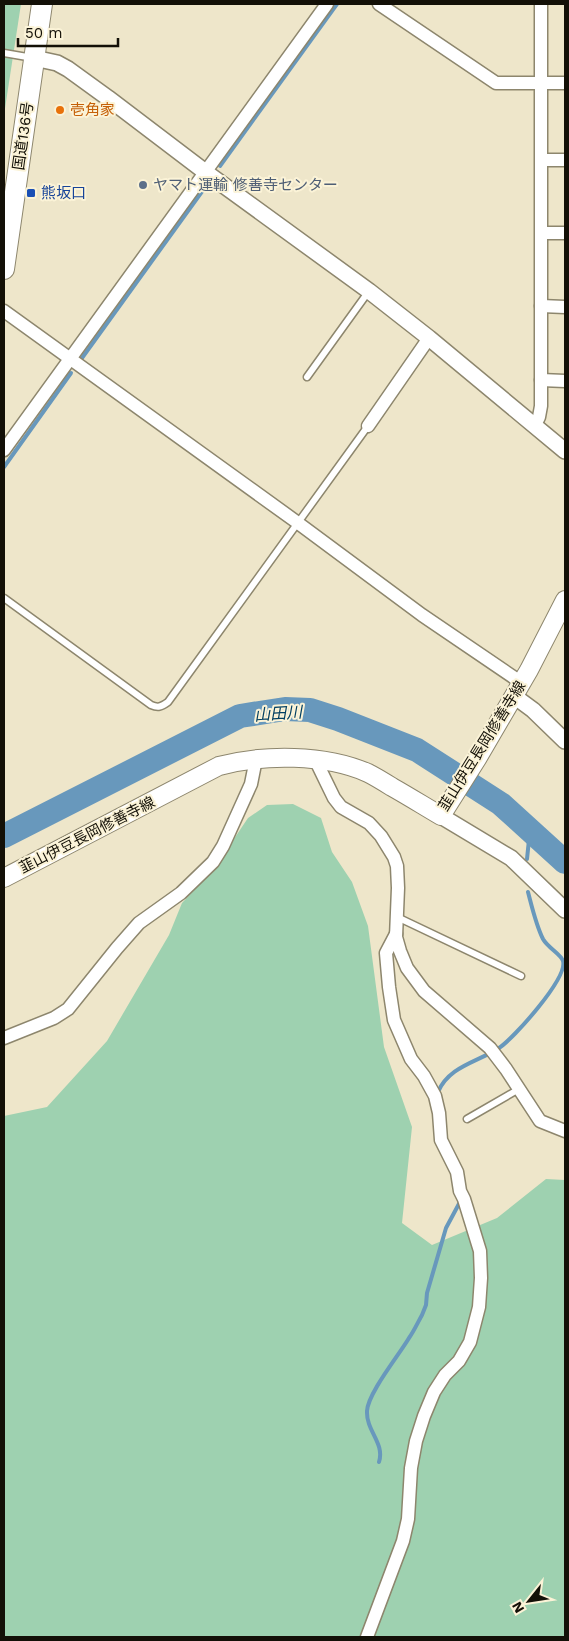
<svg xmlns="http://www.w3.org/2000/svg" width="569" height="1641" font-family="'Work Sans','Noto Sans JP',sans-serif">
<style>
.green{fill:#9ed1b0}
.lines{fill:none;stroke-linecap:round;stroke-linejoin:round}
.stream{stroke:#6898bc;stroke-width:4}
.river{stroke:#6898bc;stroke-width:24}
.service-casing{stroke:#8d866d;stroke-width:9}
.minor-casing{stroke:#8d866d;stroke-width:15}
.tertiary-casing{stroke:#8d866d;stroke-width:18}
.secondary-casing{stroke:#8d866d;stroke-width:20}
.trunk-casing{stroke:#8d866d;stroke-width:22}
.service{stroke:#fff;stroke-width:6}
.minor{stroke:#fff;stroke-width:12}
.tertiary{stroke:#fff;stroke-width:15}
.secondary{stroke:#fff;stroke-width:18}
.trunk{stroke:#fff;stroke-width:20}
.food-dot{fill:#e8710a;stroke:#fbf3d7;stroke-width:2}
.service-dot{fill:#5c6f8a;stroke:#fbf3d7;stroke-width:2}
.transit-dot{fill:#1a4fb4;stroke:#fbf3d7;stroke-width:2}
.labels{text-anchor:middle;stroke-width:4;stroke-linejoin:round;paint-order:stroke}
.food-label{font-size:15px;fill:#c56008;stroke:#fbf3d7;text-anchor:start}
.street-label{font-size:15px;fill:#131007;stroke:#fbf3d7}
.service-label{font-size:15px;fill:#4e5e75;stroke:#fbf3d7;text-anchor:start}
.transit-label{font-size:15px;fill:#164399;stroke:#fbf3d7;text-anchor:start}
.water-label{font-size:16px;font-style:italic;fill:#003e61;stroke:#fbf3d7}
</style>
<rect width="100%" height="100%" fill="#eee6ca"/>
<!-- green -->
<g class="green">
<polygon points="4,4 21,4 4,115"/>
<polygon points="293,804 321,818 332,852 352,882 368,926 384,1047 412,1127 402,1223 432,1245 497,1218 546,1179 565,1180 565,1637 4,1637 4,1116 47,1107 107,1041 169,935 182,903 213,870 248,818 267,805"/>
</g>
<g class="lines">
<!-- stream -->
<g class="stream">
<polyline points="220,166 337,4"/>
<polyline points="82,358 206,186"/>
<polyline points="4,467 71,373"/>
<polyline points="527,859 530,830"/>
<path d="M438,1092C449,1066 478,1062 499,1048C513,1039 568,978 563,961C561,954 548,948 543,939C536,925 532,907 528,892"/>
<path d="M379,1462C385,1443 366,1431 367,1411C368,1393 399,1355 409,1338C414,1331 418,1322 422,1315L426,1305L427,1293L446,1228L461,1200"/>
</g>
<!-- river -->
<polyline class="river" points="4,836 240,716 285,709 310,710 338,719 417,750 501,804 565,862"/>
<defs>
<g id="service">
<polyline points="4,53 33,58"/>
<polyline points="307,377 369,291"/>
<path d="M4,598L151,705C158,708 161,707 168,702L368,426"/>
<polyline points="397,917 521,976"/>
<polyline points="467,1119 519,1089"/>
</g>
<g id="minor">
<polyline points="379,4 496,83 565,83"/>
<polyline points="542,160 565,160"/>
<polyline points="542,233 565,233"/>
<polyline points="541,306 565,307"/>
<polyline points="4,311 298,523 422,615 522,683"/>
<polyline points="541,380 565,381"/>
<polyline points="535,425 539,417 541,406 541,4"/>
<polyline points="368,426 429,338"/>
<polyline points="4,450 327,4"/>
<polyline points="315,759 334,798 341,807 369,823 381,836 394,857 397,866 398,888 396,937 400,951 407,968 424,991 490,1048 506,1069 540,1121 565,1131"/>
<polyline points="4,1038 54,1018 68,1009 117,948 139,923 181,893 213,862 223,846 251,784 256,759"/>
<polyline points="367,1637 403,1541 408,1519 411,1468 416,1441 424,1416 434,1392 445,1375 459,1361 470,1342 479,1307 481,1278 480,1251 464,1199 460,1191 457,1172 441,1140 439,1113 435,1096 424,1076 411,1059 394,1020 389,987 386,953 396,934"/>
</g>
<g id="tertiary">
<polyline points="34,58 57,63 68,69 108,98 204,171 369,291 429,338 565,451"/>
<polyline points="514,696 533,710 565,741"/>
<polyline points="441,816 511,858 565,910"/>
</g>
<path id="secondary" d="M4,878L219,766C264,754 325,754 368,773C376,777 384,782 392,787C408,796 424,806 441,816L477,759L529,670L565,600"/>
<polyline id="trunk" points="4,269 42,4"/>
</defs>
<!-- service casing -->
<use href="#service" class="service-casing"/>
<!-- minor casing -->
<use href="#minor" class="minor-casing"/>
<!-- tertiary casing -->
<use href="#tertiary" class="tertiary-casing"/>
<!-- secondary casing -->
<use href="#secondary" class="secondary-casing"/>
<!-- trunk casing -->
<use href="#trunk" class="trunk-casing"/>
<!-- service -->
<use href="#service" class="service"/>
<!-- minor -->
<use href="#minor" class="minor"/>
<!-- tertiary -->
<use href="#tertiary" class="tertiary"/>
<!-- secondary -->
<use href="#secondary" class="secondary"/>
<!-- trunk -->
<use href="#trunk" class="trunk"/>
</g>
<!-- markers -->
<circle class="food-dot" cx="60" cy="110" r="5"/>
<circle class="service-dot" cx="143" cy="185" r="5"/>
<rect class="transit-dot" x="26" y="188" width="10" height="10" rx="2.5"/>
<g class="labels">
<!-- food labels -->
<g class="food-label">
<text x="70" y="115">壱角家</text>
</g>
<!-- street labels -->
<g class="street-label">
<text transform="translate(23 136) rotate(-82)" y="5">国道136号</text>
<text transform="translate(482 746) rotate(-58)" y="5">韮山伊豆長岡修善寺線</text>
<text transform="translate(87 835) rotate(-27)" y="5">韮山伊豆長岡修善寺線</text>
</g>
<!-- service labels -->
<g class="service-label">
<text x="153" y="190">ヤマト運輸 修善寺センター</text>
</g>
<!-- transit labels -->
<g class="transit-label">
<text x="41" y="198">熊坂口</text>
</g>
<!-- water labels -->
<g class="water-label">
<text transform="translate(278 713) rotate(-4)" y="6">山田川</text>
</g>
</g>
<!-- border -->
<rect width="569" height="1641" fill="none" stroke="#131007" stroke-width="10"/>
<!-- north arrow -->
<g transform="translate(529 1601) rotate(240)" stroke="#fbf3d7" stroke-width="4" paint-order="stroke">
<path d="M0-4L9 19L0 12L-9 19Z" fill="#131007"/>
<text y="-8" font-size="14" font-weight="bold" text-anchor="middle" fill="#131007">N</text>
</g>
<!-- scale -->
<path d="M18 38v8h100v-8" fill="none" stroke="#131007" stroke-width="2.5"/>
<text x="25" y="38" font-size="15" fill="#131007" stroke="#fbf3d7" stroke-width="4" paint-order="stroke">50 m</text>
</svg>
